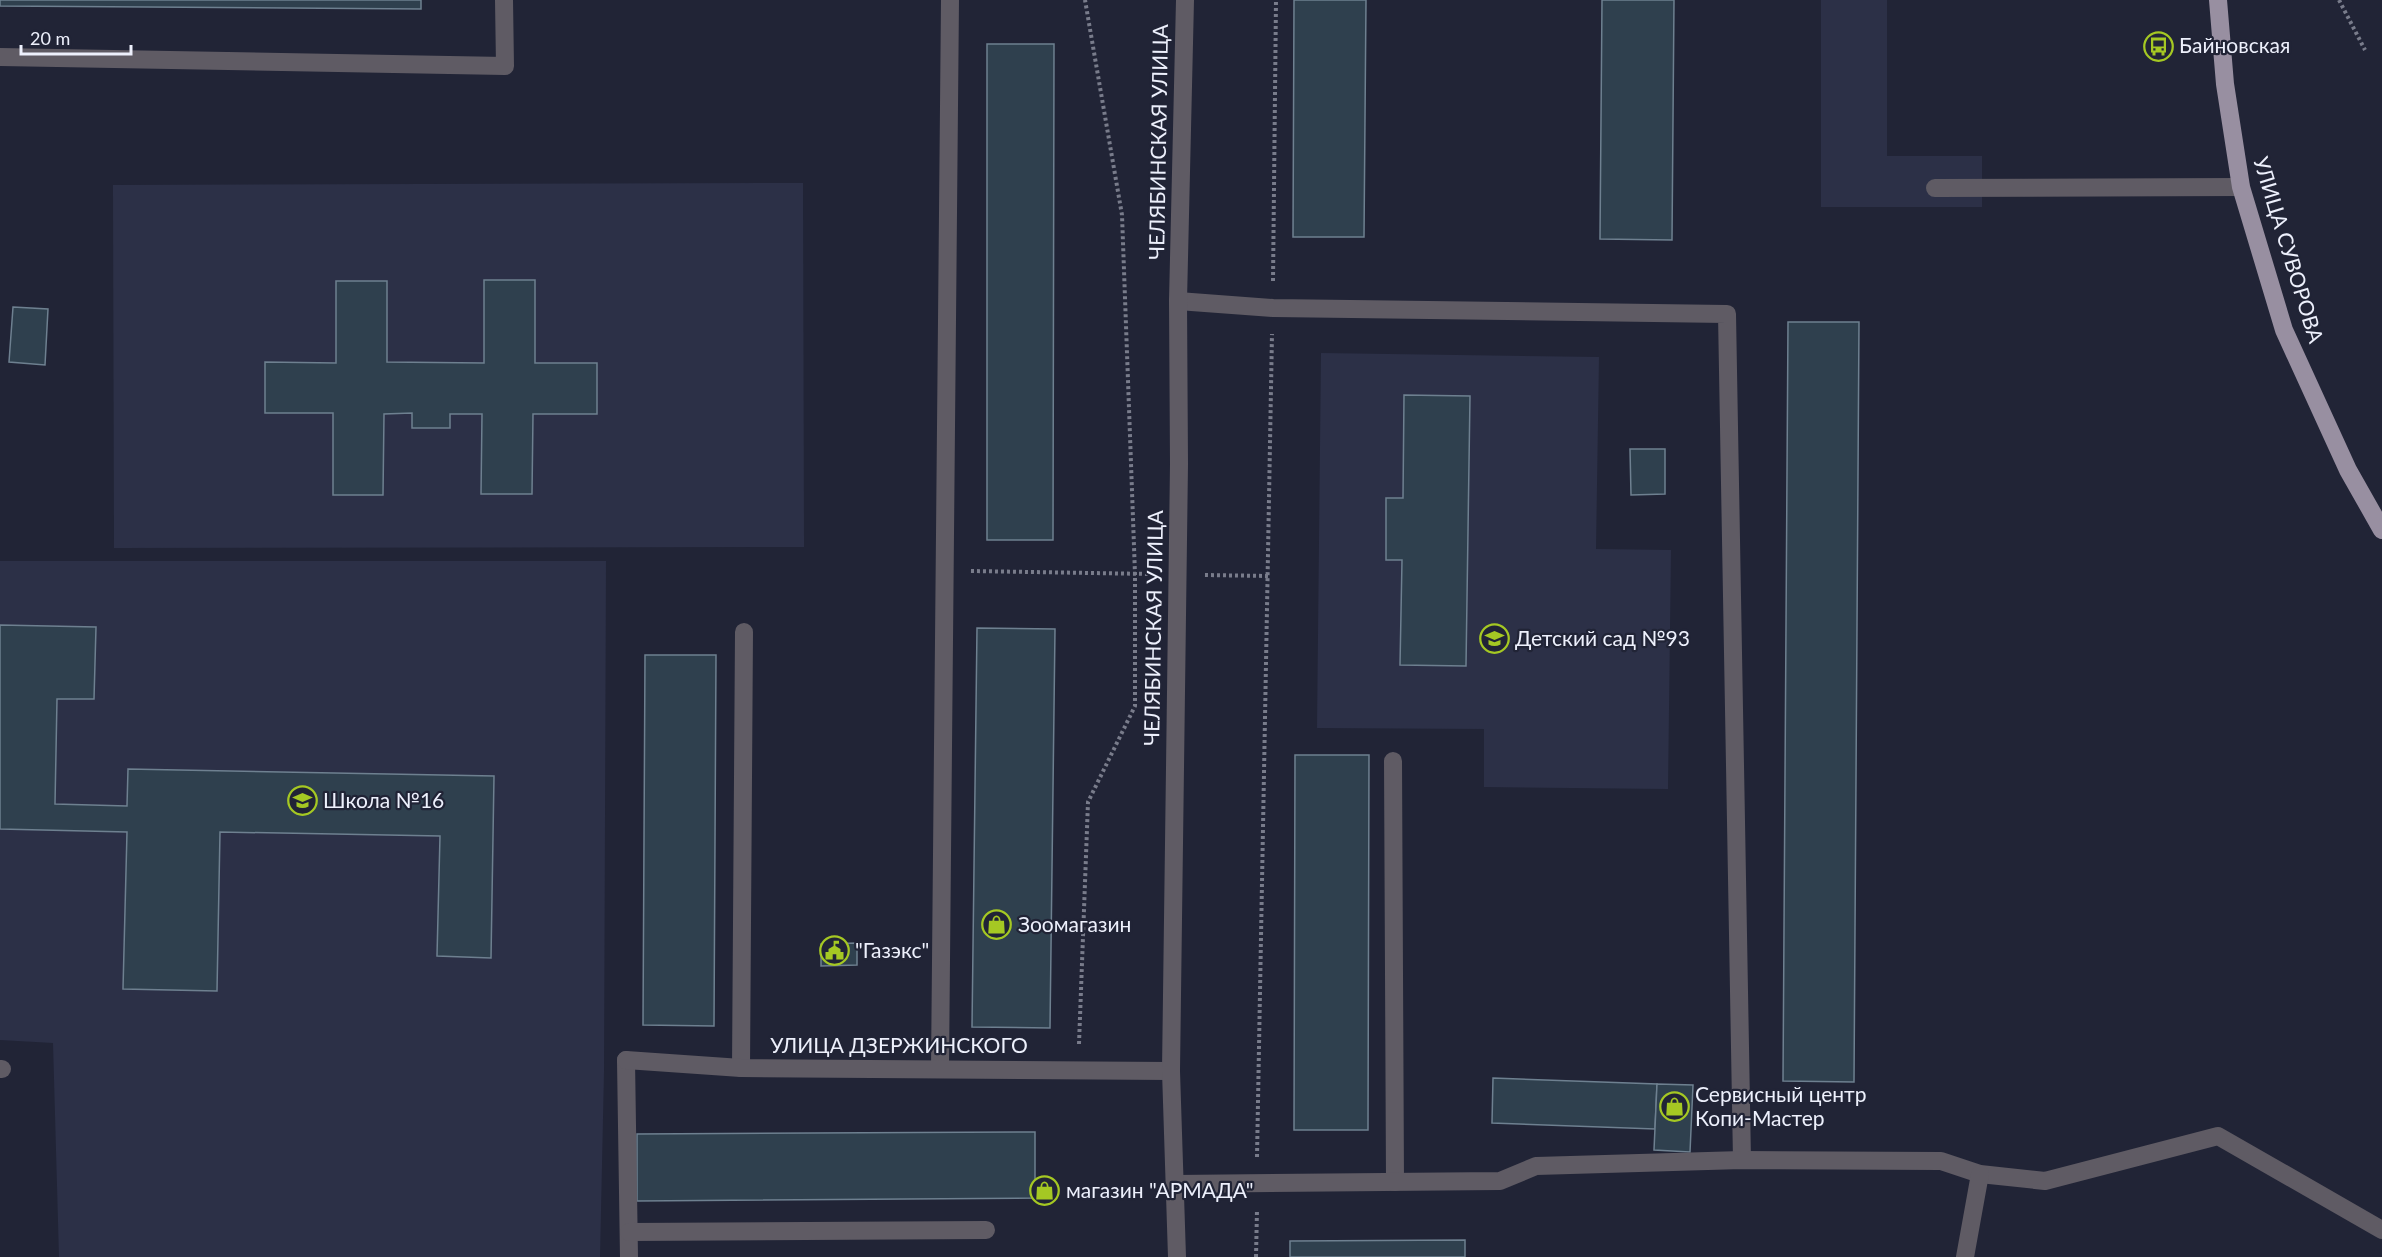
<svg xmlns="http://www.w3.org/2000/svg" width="2382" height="1257" font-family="Lato,sans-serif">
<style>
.built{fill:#2c3047}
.building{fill:#2f404e;stroke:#6e8090;stroke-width:1.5}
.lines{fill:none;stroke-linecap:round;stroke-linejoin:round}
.path{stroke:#797c8b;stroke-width:4;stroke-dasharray:3 3;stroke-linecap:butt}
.lane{stroke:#5f5b64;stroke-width:18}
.street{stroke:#5f5b64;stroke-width:18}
.primary{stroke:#988fa1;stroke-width:18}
.labels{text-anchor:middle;stroke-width:4.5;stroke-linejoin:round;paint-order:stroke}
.poi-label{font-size:21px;fill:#edf0fc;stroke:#212436;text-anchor:start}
.street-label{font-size:21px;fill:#edf0fc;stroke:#212436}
</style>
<rect width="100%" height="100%" fill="#212436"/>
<!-- built -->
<g class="built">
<polygon points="1821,0 1887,0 1887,156 1982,156 1982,207 1821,207"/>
<polygon points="803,183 804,547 114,548 113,185"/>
<polygon points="1321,353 1599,357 1596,549 1671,550 1668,789 1484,787 1484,729 1317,728"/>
<polygon points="0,561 606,561 604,1072 600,1257 59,1257 53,1043 0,1040"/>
</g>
<!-- building -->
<g class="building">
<polygon points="0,0 421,0 421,9 0,6"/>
<polygon points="1294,0 1366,0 1364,237 1293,237"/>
<polygon points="1602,0 1674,0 1672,240 1600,239"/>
<polygon points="987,44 1054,44 1053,540 987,540"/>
<polygon points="484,280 535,280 535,363 597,363 597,414 533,414 532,494 481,494 482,414 450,414 450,428 412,428 412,413 384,414 383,495 333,495 333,413 265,413 265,362 336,363 336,281 387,281 387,362 484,363"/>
<polygon points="13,307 48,309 45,365 9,362"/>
<polygon points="1788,322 1859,322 1854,1082 1783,1081"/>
<polygon points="1404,395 1470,396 1466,666 1400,665 1402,560 1386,560 1386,498 1403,498"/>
<polygon points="1630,449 1665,449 1665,494 1631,495"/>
<polygon points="0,625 96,627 94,699 57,699 55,804 127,806 128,769 494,776 491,958 437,956 440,836 220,832 217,991 123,989 127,832 0,829"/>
<polygon points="977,628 1055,629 1050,1028 972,1027"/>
<polygon points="645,655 716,655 714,1026 643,1025"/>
<polygon points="1295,755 1369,755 1368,1130 1294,1130"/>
<polygon points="857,943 857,965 821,966 821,944"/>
<polygon points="1493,1078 1657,1084 1655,1129 1492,1123"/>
<polygon points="1657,1084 1693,1085 1690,1152 1654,1150"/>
<polygon points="1035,1132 1035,1198 637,1201 637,1134"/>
<polygon points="1465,1240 1465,1257 1290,1257 1290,1241"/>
</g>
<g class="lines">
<!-- path -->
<g class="path">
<polyline points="2339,0 2365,50"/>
<polyline points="1273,281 1276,0"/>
<polyline points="971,571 1150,574"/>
<polyline points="1205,575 1268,576"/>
<polyline points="1079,1044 1088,802 1135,706 1135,574 1122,215 1085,0"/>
<polyline points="1257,1157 1272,334"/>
<polyline points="1256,1257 1257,1210"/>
</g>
<!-- lane -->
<g class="lane">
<polyline points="0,57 505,66 504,0"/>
<polyline points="1935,188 2241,187"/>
<polyline points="1178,301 1273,308 1727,314 1742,1160"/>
<polyline points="1393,761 1395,1182"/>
<polyline points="626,1060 629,1257"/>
<polyline points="741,1068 744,632"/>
<polyline points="940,1068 950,0"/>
<polyline points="0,1069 2,1069"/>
<polyline points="629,1232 986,1230"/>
</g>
<!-- street -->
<g class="street">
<polyline points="626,1060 741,1068 1171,1071"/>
<polyline points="1175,1184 1500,1181 1536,1166 1742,1160 1941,1161 1980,1174 2045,1181 2218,1136 2382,1230"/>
<polyline points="1177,1257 1171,1071 1179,464 1178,301 1185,0"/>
<polyline points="1965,1257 1980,1174"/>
</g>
<!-- primary -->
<polyline class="primary" points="2218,0 2225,84 2241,187 2284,330 2348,470 2382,530"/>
</g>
<!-- icons -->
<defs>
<symbol id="bus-ring" viewBox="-11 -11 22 22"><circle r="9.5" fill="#212436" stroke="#a5c823" stroke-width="1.5"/><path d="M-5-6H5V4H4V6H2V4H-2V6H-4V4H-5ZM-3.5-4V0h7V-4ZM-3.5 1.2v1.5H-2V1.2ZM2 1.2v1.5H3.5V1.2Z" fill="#a5c823"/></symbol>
<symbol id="school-ring" viewBox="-11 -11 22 22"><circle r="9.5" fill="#212436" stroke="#a5c823" stroke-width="1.5"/><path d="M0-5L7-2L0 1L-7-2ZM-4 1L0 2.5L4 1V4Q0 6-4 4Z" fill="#a5c823"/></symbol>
<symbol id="shop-ring" viewBox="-11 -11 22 22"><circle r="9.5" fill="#212436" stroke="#a5c823" stroke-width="1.5"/><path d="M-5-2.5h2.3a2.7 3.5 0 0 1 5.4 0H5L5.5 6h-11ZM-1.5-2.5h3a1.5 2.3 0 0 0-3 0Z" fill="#a5c823"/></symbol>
<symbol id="civic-ring" viewBox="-11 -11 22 22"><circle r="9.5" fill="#212436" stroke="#a5c823" stroke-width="1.5"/><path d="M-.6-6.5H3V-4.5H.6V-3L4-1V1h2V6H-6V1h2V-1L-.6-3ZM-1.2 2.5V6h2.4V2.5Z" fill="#a5c823"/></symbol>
</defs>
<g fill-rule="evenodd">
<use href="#bus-ring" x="2142" y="30" width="33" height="33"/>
<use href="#school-ring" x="1478" y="622" width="33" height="33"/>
<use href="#school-ring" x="286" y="784" width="33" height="33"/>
<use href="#shop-ring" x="980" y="908" width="33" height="33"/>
<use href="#civic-ring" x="818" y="934" width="33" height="33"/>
<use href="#shop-ring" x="1658" y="1090" width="33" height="33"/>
<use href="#shop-ring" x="1028" y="1174" width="33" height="33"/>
</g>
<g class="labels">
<!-- poi labels -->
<g class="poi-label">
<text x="2179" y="53">Байновская</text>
<text x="1515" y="646">Детский сад №93</text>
<text x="323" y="808">Школа №16</text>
<text x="1018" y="932">Зоомагазин</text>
<text x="855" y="958">"Газэкс"</text>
<text x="1695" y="1102">Сервисный центр<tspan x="1695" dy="24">Копи-Мастер</tspan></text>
<text x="1066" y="1198">магазин "АРМАДА"</text>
</g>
<!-- street labels -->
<g class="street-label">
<text transform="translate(1159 142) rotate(-89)" y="7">ЧЕЛЯБИНСКАЯ УЛИЦА</text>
<text transform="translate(2288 250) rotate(73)" y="7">УЛИЦА СУВОРОВА</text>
<text transform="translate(1154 628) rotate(-89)" y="7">ЧЕЛЯБИНСКАЯ УЛИЦА</text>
<text x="899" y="1053">УЛИЦА ДЗЕРЖИНСКОГО</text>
</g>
</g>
<!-- scale -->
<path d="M21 45v9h110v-9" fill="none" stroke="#edf0fc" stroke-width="3"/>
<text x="30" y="45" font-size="18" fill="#edf0fc" stroke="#212436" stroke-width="4.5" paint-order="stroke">20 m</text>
</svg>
